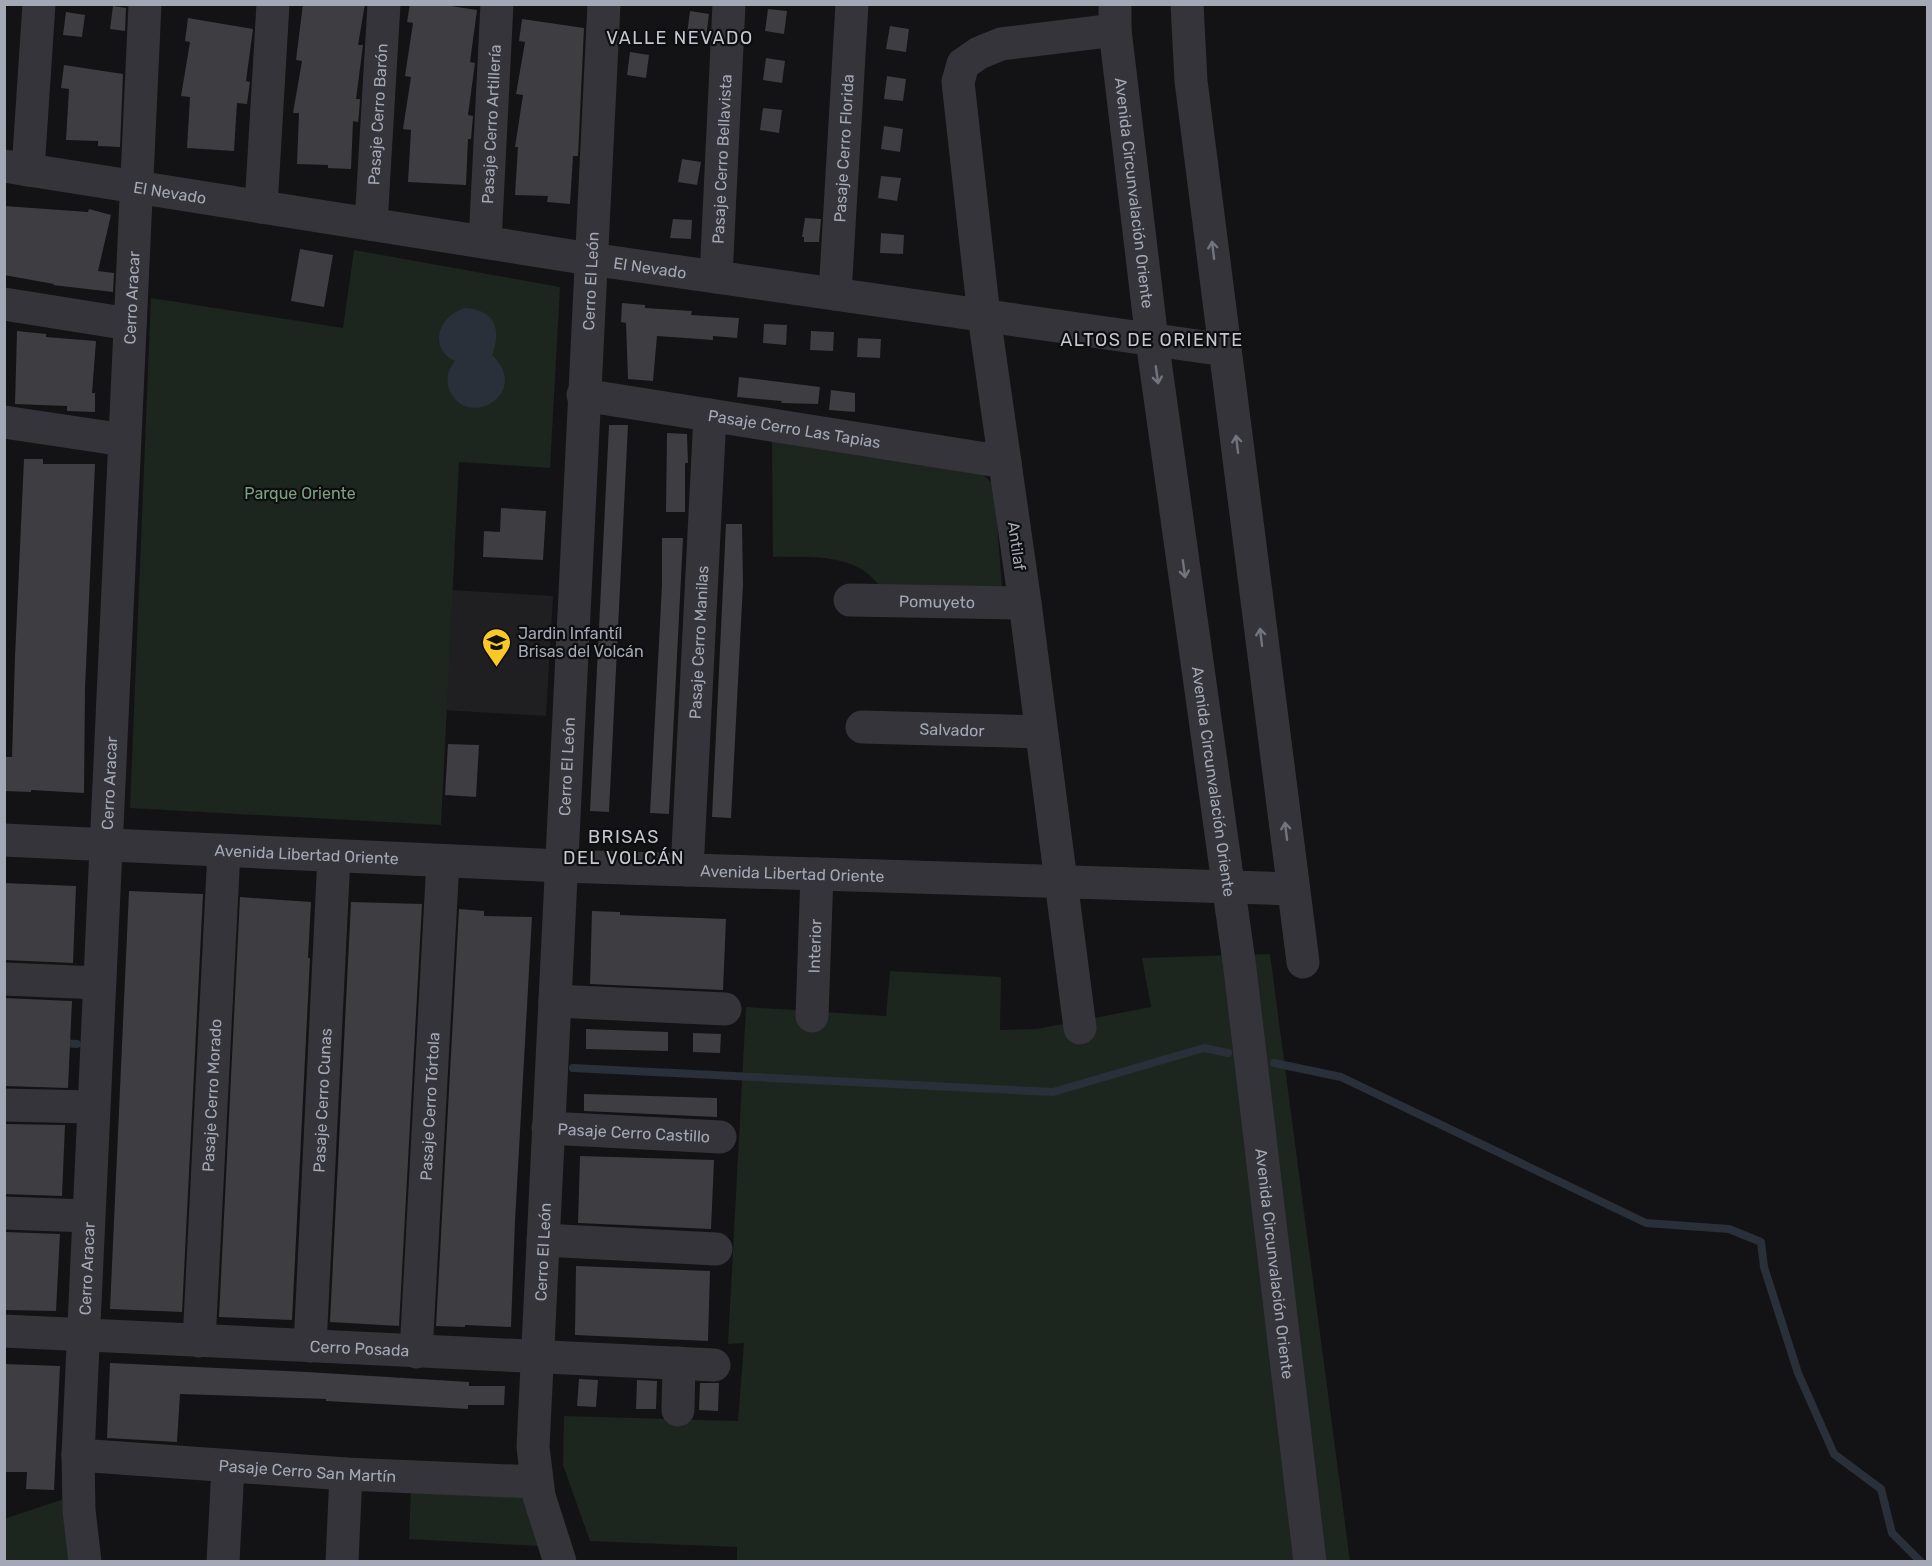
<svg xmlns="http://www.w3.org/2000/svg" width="1932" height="1566" font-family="Rubik,sans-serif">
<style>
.built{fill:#1f1f22}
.green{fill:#1d251f}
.water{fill:#293039}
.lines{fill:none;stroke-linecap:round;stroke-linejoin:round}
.stream{stroke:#293039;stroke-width:8}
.building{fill:#3d3d42}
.minor{stroke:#34343a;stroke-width:33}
.oneway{stroke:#72747e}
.labels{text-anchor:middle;stroke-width:4.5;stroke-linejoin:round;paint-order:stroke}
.street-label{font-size:16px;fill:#a4a8b6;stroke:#0e0e10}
.park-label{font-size:16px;fill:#7aa280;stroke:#0e0e10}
.poi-label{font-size:16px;fill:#a4a8b6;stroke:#0e0e10;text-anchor:start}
.neighbourhood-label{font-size:18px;letter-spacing:1.5px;fill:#c5c7d2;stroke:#0e0e10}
</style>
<rect width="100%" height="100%" fill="#131315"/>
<!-- built -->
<polygon class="built" points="451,590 553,596 546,716 443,710"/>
<!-- green -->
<g class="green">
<polygon points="354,250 560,287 550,468 459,462 441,825 130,808 151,298 343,328"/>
<path d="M772,438L976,468L994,485L1002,587H881C876,582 872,577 867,573C841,554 804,557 773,557Z"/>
<polygon points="1270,954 1350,1561 737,1561 737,1547 590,1541 563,1465 564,1416 738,1421 744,1343 728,1344 746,1007 886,1016 890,971 1001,977 1000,1030 1037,1029 1151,1007 1142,958"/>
<polygon points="411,1488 526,1494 538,1546 409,1539"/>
<polygon points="64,1499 71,1561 5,1561 4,1519"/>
</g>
<!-- water -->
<path class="water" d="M466,308C495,310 502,330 492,355C532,392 468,431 450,391C445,380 448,370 455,361C427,348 439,314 466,308Z"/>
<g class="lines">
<!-- stream -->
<g class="stream">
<polyline points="60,1043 77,1044"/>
<polyline points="1274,1063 1341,1077 1646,1223 1729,1229 1761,1242 1764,1267 1798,1373 1834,1454 1881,1489 1892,1533 1921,1562"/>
<polyline points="573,1068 1053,1092 1204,1048 1228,1053"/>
</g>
</g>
<!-- building -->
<g class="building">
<polygon points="303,4 365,4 358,45 363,45 356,99 360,99 359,114 358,122 353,121 351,169 328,168 328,165 297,164 299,113 293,113 302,61 296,60"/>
<polygon points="410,4 438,4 477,10 470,62 475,63 468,115 473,116 471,139 468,139 466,185 408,182 411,130 403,129 411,77 405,76 413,23 407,22"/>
<polygon points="113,6 126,8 125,31 110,29"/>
<polygon points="768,9 787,11 784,34 765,31"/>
<polygon points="690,11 709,14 706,37 687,34"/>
<polygon points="66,12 85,15 82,37 63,35"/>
<polygon points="188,18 253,29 246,81 250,82 247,104 237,103 234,151 187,148 190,97 181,96 190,42 185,41"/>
<polygon points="522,19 584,28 578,156 573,156 570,204 547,202 548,196 515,195 518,147 515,147 523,95 516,94 525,42 519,41"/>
<polygon points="890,26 909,29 906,52 886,49"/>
<polygon points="630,52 649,55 646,78 627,75"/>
<polygon points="766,58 785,61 782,83 763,80"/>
<polygon points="64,65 123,74 120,147 98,146 98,141 66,140 69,89 61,88"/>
<polygon points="887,76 906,79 903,101 884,99"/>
<polygon points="763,108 782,110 779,133 760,130"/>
<polygon points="884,126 903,129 900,152 881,149"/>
<polygon points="682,159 701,162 697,185 678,182"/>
<polygon points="881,176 901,178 897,201 878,198"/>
<polygon points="4,206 88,212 89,209 111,215 98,271 114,273 113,292 53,285 54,284 4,275"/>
<polygon points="805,218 821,219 819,242 804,242 804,237 802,237"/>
<polygon points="673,219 692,220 691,239 670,238"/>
<polygon points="881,233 904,235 903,254 880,253"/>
<polygon points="300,249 333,255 324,307 291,301"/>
<polygon points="622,303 645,305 645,308 692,311 691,315 739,318 737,338 713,336 713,340 657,336 653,381 628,379 626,323 621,322"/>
<polygon points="764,324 787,325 786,345 763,343"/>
<polygon points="17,331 46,334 46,337 96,341 92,393 95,393 95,412 67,411 67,406 15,404"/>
<polygon points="811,331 834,332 833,351 810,350"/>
<polygon points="858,338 881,339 880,358 857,357"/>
<polygon points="739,377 820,387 818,404 781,403 782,401 737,397"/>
<polygon points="831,390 855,393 855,412 829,410"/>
<polygon points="609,425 628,425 609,812 590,811"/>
<polygon points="667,433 687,434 688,463 685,463 685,512 666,512"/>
<polygon points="24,459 43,459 43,464 95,464 85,689 84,793 31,790 31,792 4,791 5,757 12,757 15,657"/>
<polygon points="501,508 546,511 543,560 483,557 484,531 500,532"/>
<polygon points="726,524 742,524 743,584 731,818 712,817"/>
<polygon points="662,538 683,538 669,814 650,813 662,585"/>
<polygon points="448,744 479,745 476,797 445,795"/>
<polygon points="4,883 76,886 73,963 4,960"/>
<polygon points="129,891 203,894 182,1312 110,1309"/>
<polygon points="240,897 311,902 308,958 310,958 292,1320 219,1317"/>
<polygon points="351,902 422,904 399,1326 330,1322"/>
<polygon points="459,909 484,911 484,916 532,917 515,1221 511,1327 465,1325 465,1327 436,1326"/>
<polygon points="592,911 620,912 620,915 726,919 723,990 590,984"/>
<polygon points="4,998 72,1001 68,1088 4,1086"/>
<polygon points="586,1029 668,1032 668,1051 586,1049"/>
<polygon points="693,1033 721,1034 720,1053 693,1052"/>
<polygon points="584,1094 717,1098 717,1117 584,1111"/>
<polygon points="4,1124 65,1125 62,1196 4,1194"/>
<polygon points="580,1156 714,1160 711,1229 578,1223"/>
<polygon points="4,1232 60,1234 56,1311 4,1310"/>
<polygon points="576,1266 710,1271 708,1341 575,1335"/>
<polygon points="110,1363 307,1372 469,1382 469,1386 505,1386 504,1405 468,1405 468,1409 326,1401 326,1399 180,1394 177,1442 107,1438"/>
<polygon points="4,1364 60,1366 54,1490 26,1489 27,1472 4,1472"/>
<polygon points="579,1379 598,1380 596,1407 577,1406"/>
<polygon points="637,1380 657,1381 656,1409 636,1409"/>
<polygon points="700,1383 719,1383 718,1411 699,1410"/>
</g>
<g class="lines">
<!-- minor -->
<g class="minor">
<path id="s1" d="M1115,4V30L1152,340L1240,969L1310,1562"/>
<polyline points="1187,4 1191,81 1303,962"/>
<path id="s2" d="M4,166L590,259L1225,350"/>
<polyline points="28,170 39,4"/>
<polyline points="261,207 273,4"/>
<path id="s3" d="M371,224L384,4"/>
<path id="s4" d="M485,242L497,4"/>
<path id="s5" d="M716,277L729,4"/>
<path id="s6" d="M835,294L852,4"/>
<polyline points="4,304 129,324"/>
<path id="s7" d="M583,395L1005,462"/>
<polyline points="4,422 124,440"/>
<path id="s8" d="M850,600L1025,603"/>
<path id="s9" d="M862,727L1041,732"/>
<path id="s10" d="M4,840L561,866L1293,889"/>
<path id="s11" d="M687,870L710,415"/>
<polyline points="4,979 99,983"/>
<polyline points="555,1001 725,1009"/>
<path id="s12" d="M812,1016L817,874"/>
<polyline points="1080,1028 1025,603 984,316 958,82 963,64 979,53 1001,44 1115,30"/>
<polyline points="4,1105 93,1107"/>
<path id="s13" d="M548,1128L720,1137"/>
<polyline points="4,1213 88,1216"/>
<polyline points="543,1240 716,1249"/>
<path id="s14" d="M4,1331L714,1365"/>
<path id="s15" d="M199,1341L224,851"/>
<path id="s16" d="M310,1346L334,856"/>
<path id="s17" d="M416,1352L443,861"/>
<polyline points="678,1410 679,1363"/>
<path id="s18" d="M78,1455L346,1474L536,1482"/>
<path id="s19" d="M85,1562L79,1510L78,1455L145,4"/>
<polyline points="223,1562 228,1467"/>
<polyline points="342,1562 346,1474"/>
<path id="s20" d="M560,1562L539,1496L533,1447L604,4"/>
</g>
</g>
<!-- one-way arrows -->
<defs><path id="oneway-shaft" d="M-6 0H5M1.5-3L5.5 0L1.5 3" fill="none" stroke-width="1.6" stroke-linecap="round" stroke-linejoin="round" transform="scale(1.5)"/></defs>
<g class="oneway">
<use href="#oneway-shaft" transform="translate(1213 250) rotate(-97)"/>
<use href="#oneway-shaft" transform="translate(1157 375) rotate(82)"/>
<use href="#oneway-shaft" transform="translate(1237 444) rotate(-97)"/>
<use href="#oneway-shaft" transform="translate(1184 569) rotate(82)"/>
<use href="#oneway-shaft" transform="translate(1261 637) rotate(-97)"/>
<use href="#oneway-shaft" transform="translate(1286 831) rotate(-97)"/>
</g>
<!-- icons -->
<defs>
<symbol id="school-pin" viewBox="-11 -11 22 30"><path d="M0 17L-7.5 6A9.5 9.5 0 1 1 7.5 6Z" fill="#fbc925" stroke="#0e0e10"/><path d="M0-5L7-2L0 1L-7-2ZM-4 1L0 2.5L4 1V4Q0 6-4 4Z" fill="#111"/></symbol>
</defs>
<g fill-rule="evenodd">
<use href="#school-pin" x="480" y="626" width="33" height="45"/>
</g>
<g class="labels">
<!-- street labels -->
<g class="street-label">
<text dy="6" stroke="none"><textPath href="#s3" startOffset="110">Pasaje Cerro Barón</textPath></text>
<text dy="6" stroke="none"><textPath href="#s4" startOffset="118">Pasaje Cerro Artillería</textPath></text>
<text dy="6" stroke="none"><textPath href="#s6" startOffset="146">Pasaje Cerro Florida</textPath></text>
<text dy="6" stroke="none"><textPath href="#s5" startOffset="118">Pasaje Cerro Bellavista</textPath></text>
<text dy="6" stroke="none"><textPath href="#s2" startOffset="168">El Nevado</textPath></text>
<text dy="6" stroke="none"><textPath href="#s1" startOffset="190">Avenida Circunvalación Oriente</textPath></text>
<text dy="6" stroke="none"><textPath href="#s2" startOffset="654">El Nevado</textPath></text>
<text dy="6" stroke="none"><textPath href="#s20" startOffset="1286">Cerro El León</textPath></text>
<text dy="6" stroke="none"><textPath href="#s19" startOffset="1266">Cerro Aracar</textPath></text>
<text dy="6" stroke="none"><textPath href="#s7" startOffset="214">Pasaje Cerro Las Tapias</textPath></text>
<text transform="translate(1017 546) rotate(82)" y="6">Antilaf</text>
<text dy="6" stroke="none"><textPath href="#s8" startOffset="87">Pomuyeto</textPath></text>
<text dy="6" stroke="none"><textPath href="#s11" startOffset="228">Pasaje Cerro Manilas</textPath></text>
<text dy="6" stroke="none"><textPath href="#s9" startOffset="90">Salvador</textPath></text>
<text dy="6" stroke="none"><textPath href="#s20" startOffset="800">Cerro El León</textPath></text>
<text dy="6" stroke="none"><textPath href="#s19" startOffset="780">Cerro Aracar</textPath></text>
<text dy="6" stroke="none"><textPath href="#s1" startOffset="784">Avenida Circunvalación Oriente</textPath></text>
<text dy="6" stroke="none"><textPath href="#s10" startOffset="303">Avenida Libertad Oriente</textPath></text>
<text dy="6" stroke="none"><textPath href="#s10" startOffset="789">Avenida Libertad Oriente</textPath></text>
<text dy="6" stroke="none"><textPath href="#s12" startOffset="70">Interior</textPath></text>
<text dy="6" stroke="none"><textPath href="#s15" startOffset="246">Pasaje Cerro Morado</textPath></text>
<text dy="6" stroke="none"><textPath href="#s16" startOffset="246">Pasaje Cerro Cunas</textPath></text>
<text dy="6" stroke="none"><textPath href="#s17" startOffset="246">Pasaje Cerro Tórtola</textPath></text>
<text dy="6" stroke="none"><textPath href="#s13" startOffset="86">Pasaje Cerro Castillo</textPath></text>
<text dy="6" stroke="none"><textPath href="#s20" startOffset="314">Cerro El León</textPath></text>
<text dy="6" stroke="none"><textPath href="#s1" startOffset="1270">Avenida Circunvalación Oriente</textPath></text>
<text dy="6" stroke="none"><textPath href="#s19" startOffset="294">Cerro Aracar</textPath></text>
<text dy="6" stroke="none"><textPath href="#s14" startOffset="356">Cerro Posada</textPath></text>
<text dy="6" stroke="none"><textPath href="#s18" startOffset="230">Pasaje Cerro San Martín</textPath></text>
</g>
<!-- park labels -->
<g class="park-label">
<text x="300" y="499">Parque Oriente</text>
</g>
<!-- poi labels -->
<g class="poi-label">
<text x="518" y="639">Jardin Infantíl<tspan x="518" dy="18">Brisas del Volcán</tspan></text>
</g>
<!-- neighbourhood labels -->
<g class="neighbourhood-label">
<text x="680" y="44">VALLE NEVADO</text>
<text x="1152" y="346">ALTOS DE ORIENTE</text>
<text x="624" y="843">BRISAS<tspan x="624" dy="21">DEL VOLCÁN</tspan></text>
</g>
</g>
<!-- border -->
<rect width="1932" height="1566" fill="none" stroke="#a4a8b6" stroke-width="12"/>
</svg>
